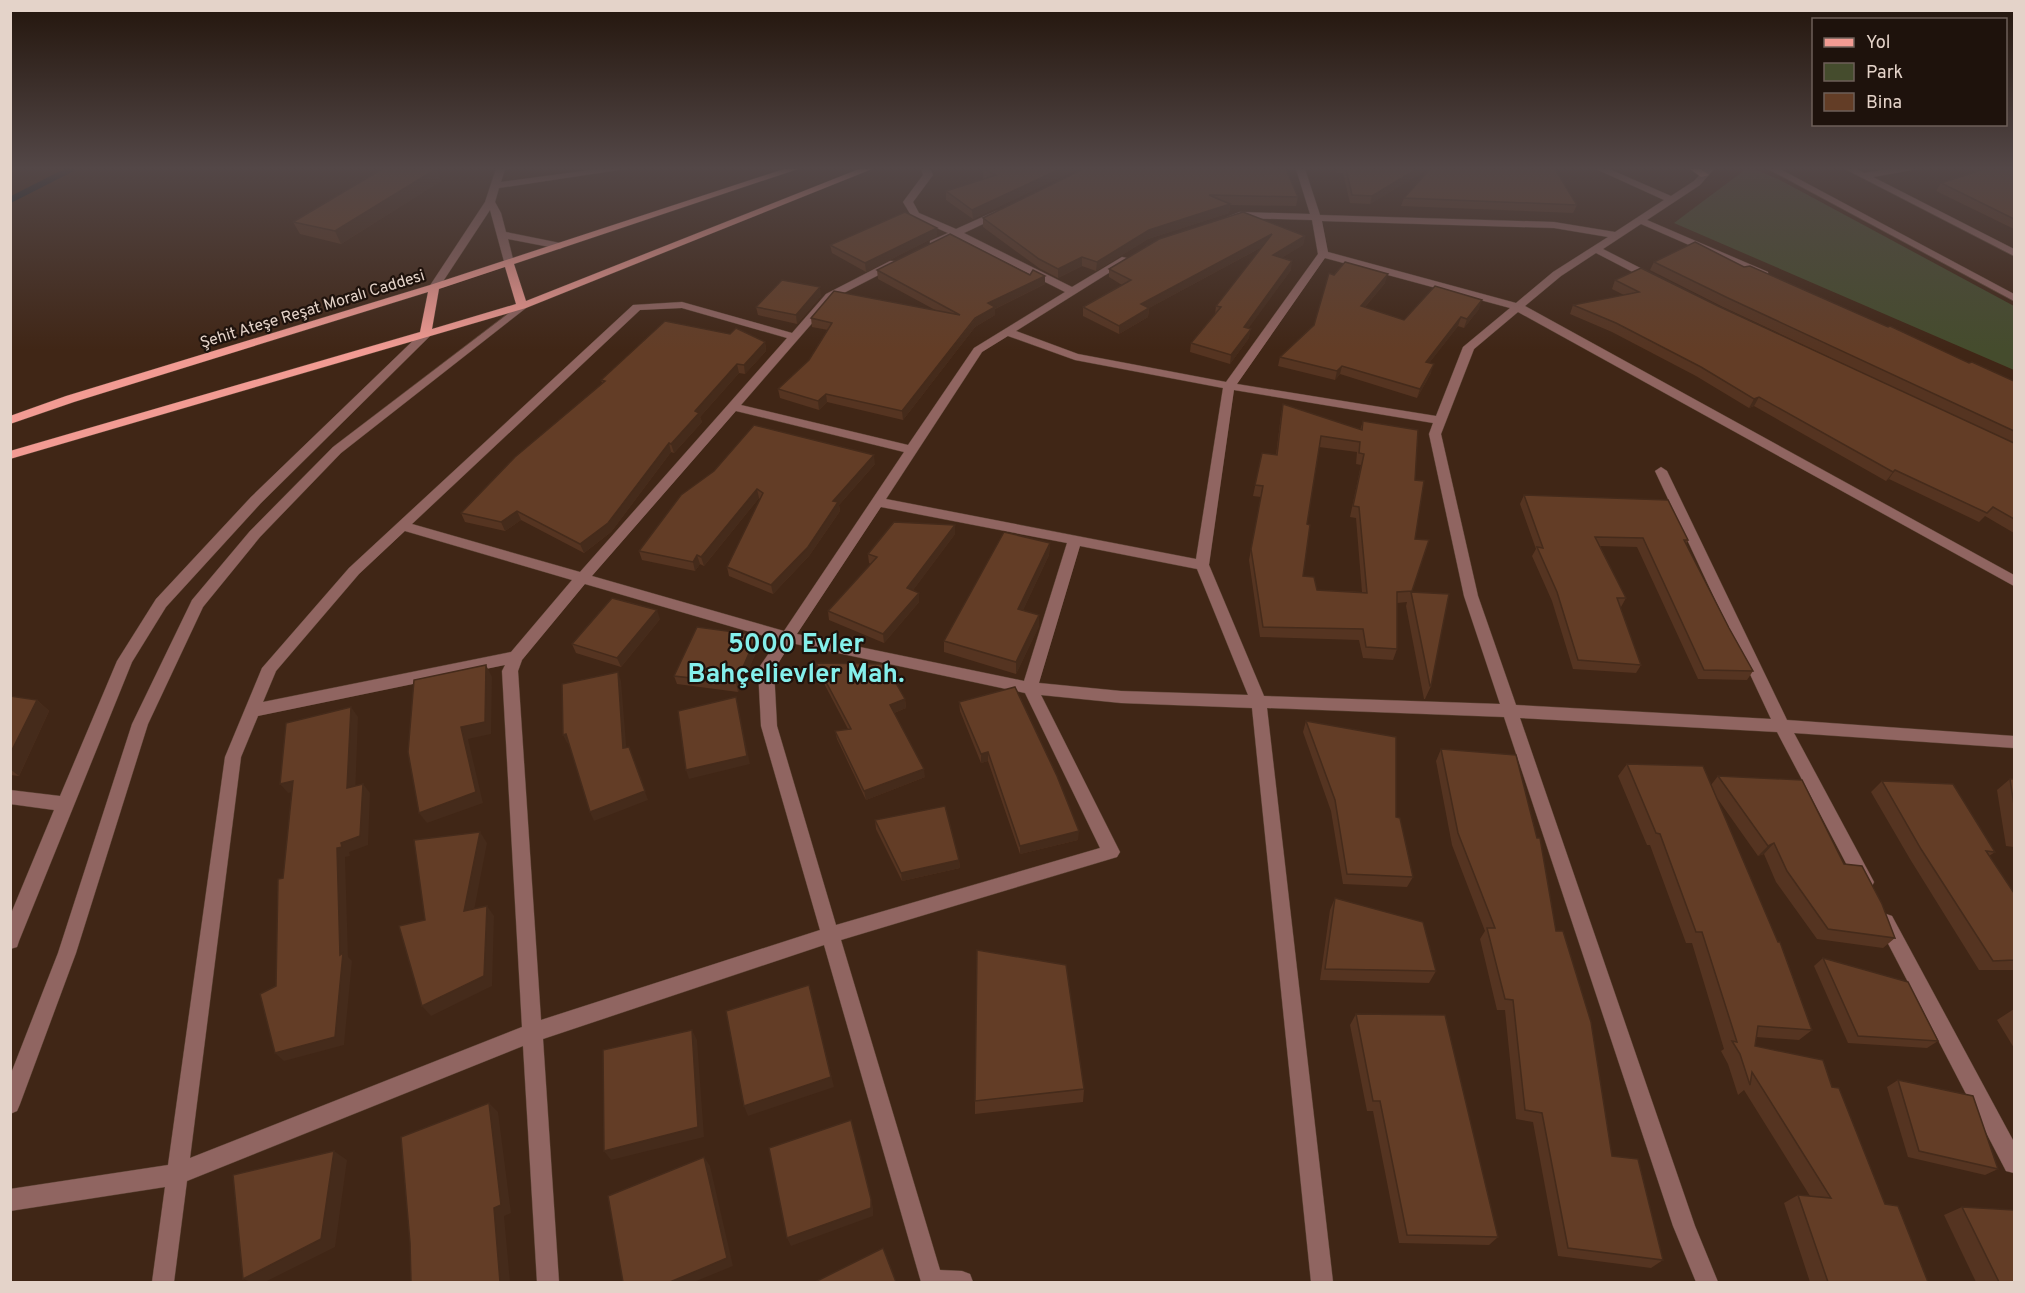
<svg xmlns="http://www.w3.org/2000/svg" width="2025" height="1293" font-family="Overpass,sans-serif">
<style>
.green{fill:#454c2d}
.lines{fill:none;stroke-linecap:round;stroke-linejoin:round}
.stream{stroke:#041d29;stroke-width:6}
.minor-casing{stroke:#5a4233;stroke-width:1}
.major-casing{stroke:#5a4233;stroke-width:1}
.minor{fill:#906561;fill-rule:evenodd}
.major{fill:#f29b93;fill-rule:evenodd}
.wall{fill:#553421;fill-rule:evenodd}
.shaded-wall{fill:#452b1b}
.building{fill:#633d26;stroke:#452b1b;stroke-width:1.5;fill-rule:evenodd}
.labels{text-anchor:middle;stroke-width:4.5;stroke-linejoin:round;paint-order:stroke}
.far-street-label{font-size:16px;fill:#e4d3c9;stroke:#1e120c}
.district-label{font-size:26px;font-weight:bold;fill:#84efeb;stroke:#1e120c}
</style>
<rect width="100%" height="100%" fill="#402616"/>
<!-- green -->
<polygon class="green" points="1746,169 1754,169 1780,180 2014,306 2014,370 1674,223"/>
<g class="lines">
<!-- stream -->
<polyline class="stream" points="10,200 71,169"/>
<defs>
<g id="minor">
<polygon points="496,169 505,169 501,182 598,169 625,169 499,188 495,202 501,213 506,232 560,243 565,246 560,249 508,239 514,263 505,265 490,210 438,289 430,289 429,287 485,202"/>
<path d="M921,169H930L933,175L913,202L919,213L956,229L996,211H1002V215L964,233L1072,287L1122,257L1131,259L1016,331L1078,354L1226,382L1318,254L1312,220L1240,218L1232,220L1227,217L1240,212L1310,214L1296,169H1305L1320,215L1554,222L1615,232L1664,200L1596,169H1609L1671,196L1694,181L1705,169H1714L1700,185L1647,220L1768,272V276H1760L1641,224L1603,249L1658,277V281H1650L1596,253L1561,276L1525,306L2014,575V586L1518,312L1474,349L1441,434L1478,596L1516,705L1771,719L1655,471L1661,467L1667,471L1787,720L2014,736V748L1794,733L1874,882L1871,888L1865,890L1859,888L1777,732L1520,718L1695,1226L1718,1282H1696L1673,1226L1504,717L1267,708L1333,1282H1311L1252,708L1121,703L1041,695L1120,852L1117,857L841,940L940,1270L962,1271L970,1274L973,1282H921L824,945L543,1039L559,1282H537L523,1046L187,1181L174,1282H152L165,1187L10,1211V1189L168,1165L225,757L262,668L349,568L633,305L682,302L792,333L826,294L890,261H898V265L834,298L741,405L908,445L974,348L1065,292L956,237L938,245H930V241L948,233L912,217L903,202L923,175ZM1322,221L1554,228L1608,237L1553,272L1516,303L1328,252ZM1325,258L1510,308L1463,347L1436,416L1237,384ZM682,308L787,338L580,572L412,524L640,310ZM1008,336L1075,360L1223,388L1196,559L886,499L982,352ZM1234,390L1433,423L1429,434L1464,596L1500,704L1264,696L1209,565ZM736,411L904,452L784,631L592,576ZM881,507L1067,543L1024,681L797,634ZM405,531L572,580L511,652L263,702L276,671L359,574ZM1080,546L1197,569L1248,695L1121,691L1039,683ZM585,584L778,640L758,669L761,726L820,930L541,1020L518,671L522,660ZM791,643L1025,693L1100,848L836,925L777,726L774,670ZM505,665L502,671L522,1027L190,1158L241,757L258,716Z"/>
<polygon points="1768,169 1780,169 2014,294 2014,301"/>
<polygon points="1845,169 1857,169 1864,173 1890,169 1917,169 1873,177 2014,249 2014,256"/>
<polygon points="522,303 527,306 526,308 341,453 260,537 203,607 148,724 76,953 20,1104 17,1111 10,1114 10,1076 58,953 132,724 192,600 250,531 333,447"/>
<polygon points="425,332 431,335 429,337 261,503 166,607 132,662 19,941 17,947 10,949 10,916 54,810 10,804 10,790 60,796 117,661 156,599 251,497 421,333"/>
<polygon points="1886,914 1892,916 2014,1142 2014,1173 2006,1171 1880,928 1877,922 1880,916"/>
</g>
<g id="major">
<path d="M784,169H798L514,264L526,301L859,169H872L526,308L10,459V451L420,332L428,292L74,402L10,424V416L66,396L430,285ZM505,267L516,304L432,329L439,289Z"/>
<polygon points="1690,169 1701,169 1709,175 1701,177"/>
</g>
</defs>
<!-- minor casing -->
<use href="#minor" class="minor-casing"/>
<!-- major casing -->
<use href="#major" class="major-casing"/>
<!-- minor -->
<use href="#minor" class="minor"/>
<!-- major -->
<use href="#major" class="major"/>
</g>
<!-- wall -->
<g class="wall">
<polygon points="436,169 441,181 341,244 300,234 293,222"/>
<polygon points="983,169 1078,169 973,219 946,200 946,191 985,179 983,178"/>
<polygon points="1083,169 1298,197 1296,206 1230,205 1229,213 1148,239 1096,271 1082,266 1058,278 1039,268 983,227 983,218"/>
<polygon points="1336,169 1428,169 1370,204 1350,203 1343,173 1337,173"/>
<polygon points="1970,169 2014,169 2014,229 1936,191 1941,183 1976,172"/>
<polygon points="1404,198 1577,205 1573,213 1401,206"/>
<polygon points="937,228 937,236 866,272 832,253 830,245"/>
<polygon points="1305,236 1303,245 1281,258 1291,270 1248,328 1249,338 1230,364 1190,352 1191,343 1215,314 1216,306 1262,247 1149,308 1148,317 1119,334 1083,316 1083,307 1122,285 1109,277 1109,269"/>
<polygon points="1654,262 1744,267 1969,363 2014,381 2014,533 1985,516 1979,522 1889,479 1886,481 1754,406 1749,408 1696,376 1612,332 1570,314 1573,305 1624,295 1612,289 1615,280 1718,306 1965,421 1723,307 1650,270"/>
<polygon points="877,270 1045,284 995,309 995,315 975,327 903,420 827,402 819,410 780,398 778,389 809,360 828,330 812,327 811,318 937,311 878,279"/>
<polygon points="1334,275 1385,283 1365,307 1404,320 1479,309 1464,328 1458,326 1429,363 1431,373 1417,398 1340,374 1335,380 1278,366 1280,357 1314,325"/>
<polygon points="821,296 797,324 758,315 756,307"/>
<polygon points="765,342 766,351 745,374 739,373 700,417 702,422 674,453 671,452 611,532 584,553 521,520 505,531 465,522 461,513 602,383 601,380"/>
<path d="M1283,404L1360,430L1363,421L1415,480V539L1429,540L1411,592L1431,686L1425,699H1424L1406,606L1407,602L1397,603V649L1393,660L1363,658L1359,640L1260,637L1249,560L1261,497L1253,496L1262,453L1276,455L1281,415ZM1319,447L1357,452L1356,464L1361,465L1350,517L1356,518L1362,592L1317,590L1303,576L1307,524Z"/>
<polygon points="875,464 839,505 840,511 809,556 773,594 729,576 727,567 760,499 759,498 704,566 700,564 695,571 642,560 639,551 681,495"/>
<polygon points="1524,495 1688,540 1686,544 1729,628 1753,671 1747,680 1698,679 1637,547 1600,546 1626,598 1621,607 1620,607 1641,665 1636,673 1573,669 1552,601 1532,556 1536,549 1520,504"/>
<polygon points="955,534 913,590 919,593 919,602 884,643 829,620 828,611 871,564 869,563 868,554"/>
<polygon points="1050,543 1049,555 1023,610 1039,626 1016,674 944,652 944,641"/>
<polygon points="660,619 621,667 576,653 572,644"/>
<polygon points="760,644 738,692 677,684 674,676"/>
<polygon points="816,663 905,699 906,708 894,713 925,777 866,800 837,739 835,731 848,729 818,672"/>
<polygon points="10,696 37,700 49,711 19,776 10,775"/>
<polygon points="959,702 1078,840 1020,854 988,761 981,763 960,711"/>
<polygon points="1306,721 1396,817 1413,877 1407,887 1343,884 1331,811 1303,732"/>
<polygon points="1441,749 1556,931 1612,1156 1663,1260 1651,1268 1558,1256 1533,1122 1516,1119 1505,1010 1497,1010 1480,939 1485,931 1452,845 1436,761"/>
<polygon points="1627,764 1711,785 1718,776 1844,864 1895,938 1883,948 1817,939 1776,882 1764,854 1758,856 1717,798 1812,1030 1799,1040 1756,1037 1755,1046 1832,1087 1885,1204 1928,1282 1810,1282 1784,1203 1798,1195 1810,1196 1744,1090 1738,1095 1728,1064 1721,1051 1724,1049 1692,943 1686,943 1650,845 1647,845 1618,776"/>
<polygon points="2010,779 2014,779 2014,847 2006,846 1997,790"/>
<polygon points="1882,781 1995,852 1989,856 2014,893 2014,970 1979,970 1910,859 1871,792"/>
<polygon points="875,820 959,860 960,868 902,881 876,829"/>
<polygon points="1335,898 1436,971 1429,983 1320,980 1330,910"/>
<polygon points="1823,958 1938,1041 1927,1048 1848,1043 1814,966"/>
<polygon points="2014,1009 2014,1048 1997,1020"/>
<polygon points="1356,1014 1498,1237 1489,1245 1399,1243 1373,1111 1367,1111 1350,1025"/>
<polygon points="1898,1080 1998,1169 1985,1175 1908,1157 1887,1087"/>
<polygon points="1084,1089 1083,1102 975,1114 975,1101"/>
<polygon points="1962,1207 2014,1282 1976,1282 1944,1215"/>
</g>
<!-- shaded-wall -->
<g class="shaded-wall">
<polygon points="436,169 441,181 341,244 335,231"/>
<polygon points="1060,169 1078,169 973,219 972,210"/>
<polygon points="1417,169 1428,169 1370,204 1372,196"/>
<polygon points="1230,204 1229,213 1148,239 1096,271 1097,262 1149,230"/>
<polygon points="937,228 937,236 866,272 865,263"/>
<polygon points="1272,234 1271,242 1140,313 1141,304"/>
<polygon points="1305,236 1303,245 1272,264 1273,255"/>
<polygon points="1082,257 1082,266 1058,278 1058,269"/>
<polygon points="1292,261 1291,270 1243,336 1244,327"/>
<polygon points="1388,274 1385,283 1358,315 1361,306"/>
<polygon points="1045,276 1045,284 995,309 995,315 975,327 903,420 902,411 988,303"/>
<polygon points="820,287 821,296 797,324 796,315"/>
<polygon points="1482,300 1479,309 1464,328 1467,319"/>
<polygon points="1149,308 1148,317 1119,334 1119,326"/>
<polygon points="1461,317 1458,326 1423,371 1426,362"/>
<polygon points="1251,329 1249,338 1230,364 1231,355"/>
<polygon points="765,342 766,351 745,374 744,365"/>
<polygon points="737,364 739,373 700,417 702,422 674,453 671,444 695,411"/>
<polygon points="1434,364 1431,373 1417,398 1420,389"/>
<polygon points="1342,366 1340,374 1335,380 1337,371"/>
<polygon points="826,394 827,402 819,410 818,401"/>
<polygon points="1759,397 1754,406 1749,408 1754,399"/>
<polygon points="669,443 671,452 611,532 584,553 580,544"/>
<polygon points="874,455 875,464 839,505 840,511 809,556 773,594 771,585 833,501"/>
<polygon points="1895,470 1889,479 1886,481 1893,472"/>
<polygon points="757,489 759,498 704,566 701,557"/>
<polygon points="517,511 521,520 505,531 501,522"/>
<polygon points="955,525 955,534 908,597 907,588"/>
<polygon points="1050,543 1049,555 1018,621 1018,609"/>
<polygon points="697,555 700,564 695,571 693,562"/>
<polygon points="919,593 919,602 884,643 883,634"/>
<polygon points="657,610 660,619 621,667 617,658"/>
<polygon points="1039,615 1039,626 1016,674 1016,662"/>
<polygon points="757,635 760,644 738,692 736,683"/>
<polygon points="486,665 492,677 491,734 468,739 483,803 427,823 419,813 461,727"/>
<polygon points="618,672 621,681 627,756 623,748"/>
<polygon points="736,697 738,706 750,764 689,779 686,770"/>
<polygon points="905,699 906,708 891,714 890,705"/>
<polygon points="37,700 49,711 19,776 10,769 10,754"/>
<polygon points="351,707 358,717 355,797 347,788"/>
<polygon points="566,734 570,743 567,743 563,735"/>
<polygon points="629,747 648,800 594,821 590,812"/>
<polygon points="988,752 988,761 981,763 981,754"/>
<polygon points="924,769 925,777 866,800 864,791"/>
<polygon points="293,781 301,790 288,793 280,784"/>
<polygon points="363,784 370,793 368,845 349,852 350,856 345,857 348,957 352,961 344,1045 284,1061 275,1053 340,955 337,848 341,843"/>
<polygon points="1079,831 1078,840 1020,854 1020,846"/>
<polygon points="480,832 487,843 472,921 464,911"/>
<polygon points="1774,843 1764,854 1758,856 1768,846"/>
<polygon points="959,860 960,868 902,881 901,873"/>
<polygon points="487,906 494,916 492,986 431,1016 422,1006"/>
<polygon points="809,985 834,1087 748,1116 744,1106"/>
<polygon points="692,1030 697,1040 704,1137 611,1160 604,1151"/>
<polygon points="489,1103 498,1112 511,1213 504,1216 510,1282 500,1282 494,1208"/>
<polygon points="851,1120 873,1208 873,1216 791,1246 787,1238"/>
<polygon points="334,1151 347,1160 335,1247 265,1282 251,1282 243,1279"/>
<polygon points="704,1157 710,1166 733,1266 694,1282 670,1282"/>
</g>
<!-- building -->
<g class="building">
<polygon points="382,169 436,169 335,231 293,222"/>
<polygon points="984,169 1060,169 972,210 946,191 996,175"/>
<polygon points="1083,169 1286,169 1298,197 1209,195 1230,204 1149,230 1097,262 1082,257 1058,269 1039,259 983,218"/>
<polygon points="1346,169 1417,169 1372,196 1352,195"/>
<polygon points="1430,169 1555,169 1577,205 1404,198"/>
<polygon points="1984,169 2014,169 2014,219 1941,183"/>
<polygon points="905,212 937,228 865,263 830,245"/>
<polygon points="1243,212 1305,236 1273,255 1292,261 1244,327 1251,329 1231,355 1191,343 1221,307 1216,306 1272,234 1141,304 1149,308 1119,326 1083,307 1131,280 1109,269 1159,239"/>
<polygon points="950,234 1030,275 1033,270 1045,276 988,303 995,307 975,318 902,411 826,394 818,401 778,389 809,360 832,323 811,318 834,291 960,315 877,270"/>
<polygon points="1695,242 1744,267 1750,266 1888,327 1890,326 1969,363 1972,362 2014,381 2014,431 1728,298 1654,262"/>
<polygon points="1345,262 1388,274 1361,306 1404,320 1435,286 1482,300 1467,319 1461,317 1426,362 1434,364 1420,389 1342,366 1337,371 1280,357 1314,325 1329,273 1334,275"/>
<polygon points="1641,268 1718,306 2014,443 2014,519 1993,507 1987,513 1895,470 1893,472 1759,397 1754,399 1701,367 1616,323 1573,305 1639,292 1615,280"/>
<polygon points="782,280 820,287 796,315 756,307"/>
<polygon points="665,321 730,334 736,328 765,342 744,365 737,364 695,411 699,413 671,444 669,443 608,523 580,544 517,511 501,522 461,513 515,457 605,381 601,380"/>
<path d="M1283,404L1362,430L1363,421L1418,430L1415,480L1424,481L1415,539L1429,540L1412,591L1397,592V649L1366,647L1363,629L1263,627L1251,549L1263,486L1255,485L1262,453L1277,455ZM1321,436L1360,442L1359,453L1364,454L1353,506L1359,507L1367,593L1317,590L1314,577L1303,576L1310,525L1307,524Z"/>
<polygon points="754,425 874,455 833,501 838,502 808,547 771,585 727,567 763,493 757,489 701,557 697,555 693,562 639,551 681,495 714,471"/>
<polygon points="1524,495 1668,500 1688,540 1684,540 1729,628 1753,671 1704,670 1643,538 1595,537 1626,598 1617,598 1641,665 1578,660 1557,592 1537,547 1543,548"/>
<polygon points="894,522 955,525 907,588 919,593 883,634 828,611 877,557 868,554"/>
<polygon points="1004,532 1050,543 1018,609 1039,615 1016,662 944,641"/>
<polygon points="1411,592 1449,594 1431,686 1430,686"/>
<polygon points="612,598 657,610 617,658 572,644"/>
<polygon points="697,627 757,635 736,683 674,676"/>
<polygon points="816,663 885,664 905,699 890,705 924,769 864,791 835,731 851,729"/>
<polygon points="486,665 485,722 461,727 476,792 419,813 408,752 414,680"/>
<polygon points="618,672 623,748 629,747 645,791 590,812 566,734 563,735 562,684"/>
<polygon points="1015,687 1057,776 1079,831 1020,846 988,752 981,754 959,702"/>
<polygon points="10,696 37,700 10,754"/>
<polygon points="736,697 747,756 686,770 678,711"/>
<polygon points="351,707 347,788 363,784 360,836 341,843 342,847 337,848 340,955 343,953 335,1037 275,1053 260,994 276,986 278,879 283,878 293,781 280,784 286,723"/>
<polygon points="1306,721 1396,737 1396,817 1400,818 1413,877 1347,874 1335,800"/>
<polygon points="1441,749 1516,755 1537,838 1540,838 1556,931 1563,931 1591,1022 1612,1156 1638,1159 1663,1260 1568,1248 1542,1113 1525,1110 1513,1000 1505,999 1487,928 1495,928 1458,833"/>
<polygon points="1627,764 1703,766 1778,942 1780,942 1812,1030 1758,1026 1755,1046 1823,1060 1832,1087 1839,1088 1885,1204 1898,1206 1928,1282 1828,1282 1798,1195 1831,1198 1752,1072 1750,1085 1740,1054 1732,1041 1737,1042 1702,932 1696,932 1660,834 1656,833"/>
<polygon points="1718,776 1802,780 1844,864 1862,866 1882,904 1895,938 1828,929 1787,871 1774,843 1768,846"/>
<polygon points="2010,779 2014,779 2014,805"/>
<polygon points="1882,781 1953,784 1995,852 1986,851 2014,893 2014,960 1993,961 1921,849"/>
<polygon points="945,806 959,860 901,873 875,820"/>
<polygon points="480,832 464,911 487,906 484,976 422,1006 399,926 425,920 414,840"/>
<polygon points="1335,898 1423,922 1436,971 1325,969"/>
<polygon points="977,950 1066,965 1084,1089 975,1101"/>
<polygon points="1823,958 1908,982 1938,1041 1858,1036"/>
<polygon points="809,985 831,1077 744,1106 726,1011"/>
<polygon points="1356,1014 1445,1015 1498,1237 1407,1235 1380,1101 1373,1101"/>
<polygon points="692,1030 698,1127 604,1151 603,1050"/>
<polygon points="1898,1080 1973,1096 1998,1169 1919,1151"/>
<polygon points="489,1103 501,1205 494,1208 500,1282 411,1282 410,1243 401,1137"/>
<polygon points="851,1120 871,1199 871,1208 787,1238 769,1148"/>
<polygon points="334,1151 321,1239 243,1279 233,1175"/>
<polygon points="704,1157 727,1258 670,1282 623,1282 608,1196"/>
<polygon points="1962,1207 2014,1210 2014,1282 1999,1282"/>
<polygon points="883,1248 896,1282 815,1282"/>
</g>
<!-- sky -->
<linearGradient id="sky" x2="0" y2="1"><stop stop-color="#23150c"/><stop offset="0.48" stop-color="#534747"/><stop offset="1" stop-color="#534747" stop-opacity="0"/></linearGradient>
<rect width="2025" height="350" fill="url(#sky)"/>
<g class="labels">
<!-- far-street labels -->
<g class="far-street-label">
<text transform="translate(312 308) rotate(-17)" y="6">Şehit Ateşe Reşat Moralı Caddesi</text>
</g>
<!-- district labels -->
<g class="district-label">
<text x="796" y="652">5000 Evler<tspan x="796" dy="30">Bahçelievler Mah.</tspan></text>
</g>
</g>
<!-- border -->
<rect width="2025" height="1293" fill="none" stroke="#e4d3c9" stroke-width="24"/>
<!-- legend -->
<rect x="1812" y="18" width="195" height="108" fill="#1e120c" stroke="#6d5f58" stroke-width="1.5"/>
<rect x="1824" y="38" width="30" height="9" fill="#f29b93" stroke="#6d5f58" stroke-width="1.5"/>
<text x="1866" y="48" font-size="18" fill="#e4d3c9">Yol</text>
<rect x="1824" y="63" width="30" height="18" fill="#454c2d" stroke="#6d5f58" stroke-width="1.5"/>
<text x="1866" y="78" font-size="18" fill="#e4d3c9">Park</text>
<rect x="1824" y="93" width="30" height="18" fill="#633d26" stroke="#6d5f58" stroke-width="1.5"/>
<text x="1866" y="108" font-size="18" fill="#e4d3c9">Bina</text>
</svg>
